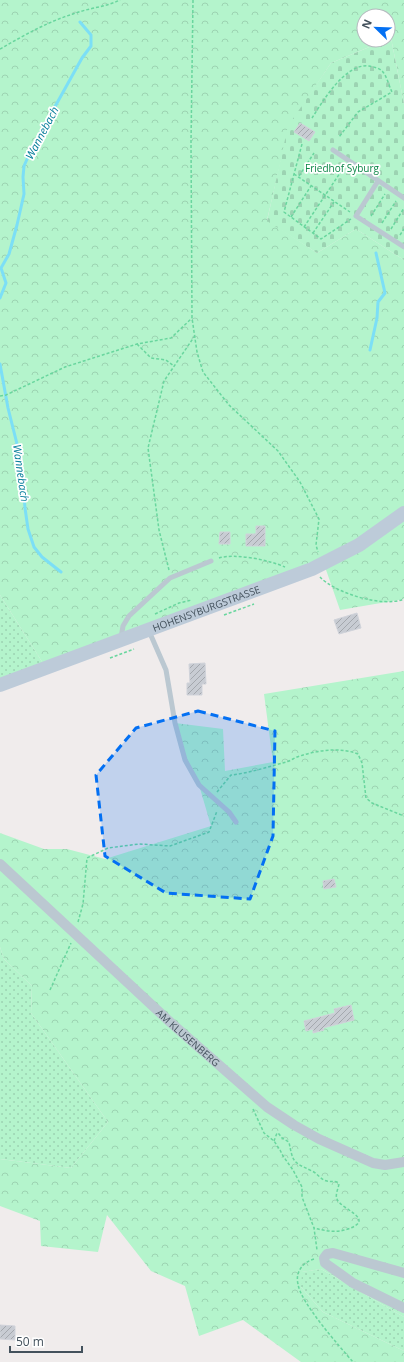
<svg xmlns="http://www.w3.org/2000/svg" width="404" height="1362" font-family="'Open Sans',sans-serif">
<style>
.green{fill:url(#green-dots)}
.forest{fill:url(#forest-crowns)}
.cemetery{fill:url(#cemetery-stones)}
.lines{fill:none;stroke-linecap:round;stroke-linejoin:round}
.stream{stroke:#7cdff6;stroke-width:3}
.building{fill:url(#building-hatch);stroke:#d0d3da}
.path{stroke:#69d69e;stroke-width:1.5;stroke-dasharray:3 2;stroke-linecap:butt}
.lane{stroke:#bbc8d1;stroke-width:5}
.street{stroke:#bbc8d1;stroke-width:10}
.secondary{stroke:#bdcbd9;stroke-width:14}
.marked{fill:#0370f3;fill-opacity:0.2;stroke:#0370f3;stroke-width:3;stroke-dasharray:8 5;stroke-linejoin:round}
.labels{text-anchor:middle;stroke-width:3.5;stroke-linejoin:round;paint-order:stroke}
.park-label{font-size:10px;fill:#0b8646;stroke:#fff}
.street-label{font-size:10px;fill:#43515c;stroke:#fff}
.water-label{font-size:11px;font-style:italic;fill:#037d9a;stroke:#fff}
</style>
<defs>
<pattern id="green-dots" width="8" height="8" patternUnits="userSpaceOnUse"><rect width="8" height="8" fill="#b4f4cc"/><path d="M2 2h.1M6 6h.1" fill="none" stroke="#9cd3b2" stroke-width="1.8" stroke-linecap="round"/></pattern>
<pattern id="forest-crowns" width="20" height="18" patternUnits="userSpaceOnUse"><rect width="20" height="18" fill="#b4f4cc"/><path d="M2 6a3 3 0 1 1 6 0M12 15a3 3 0 1 1 6 0" fill="none" stroke="#9cd3b2"/></pattern>
<pattern id="cemetery-stones" width="16" height="16" patternUnits="userSpaceOnUse"><rect width="16" height="16" fill="#b4f4cc"/><path d="M2 7V4a2 2 0 0 1 4 0v3zM10 15v-3a2 2 0 0 1 4 0v3z" fill="#9cd3b2"/></pattern>
<pattern id="building-hatch" width="6" height="6" patternUnits="userSpaceOnUse"><rect width="6" height="6" fill="#c8ccd3"/><path d="M-1 1l2-2M0 6l6-6M5 7l2-2" fill="none" stroke="#a4a8ae"/></pattern>
</defs>
<rect width="100%" height="100%" fill="#f0ecec"/>
<!-- green -->
<g class="green">
<polygon points="0,595 46,668 0,685"/>
<polygon points="0,947 4,959 32,986 31,1013 108,1122 71,1168 0,1159"/>
<polygon points="321,1269 404,1317 404,1351 323,1312 301,1287 301,1272"/>
</g>
<!-- forest -->
<g class="forest">
<polygon points="0,0 404,0 404,104 391,38 388,39 388,16 364,16 364,40 386,40 331,63 289,126 267,220 317,253 356,229 404,260 404,599 340,610 324,564 46,668 0,595"/>
<polygon points="404,671 404,1317 321,1269 302,1272 301,1287 323,1312 404,1351 404,1362 301,1362 243,1320 199,1336 185,1286 151,1271 107,1215 98,1252 41,1246 40,1221 0,1206 0,1159 71,1168 108,1122 31,1013 32,986 4,959 0,947 0,833 44,849 67,849 105,859 211,826 199,785 185,760 175,723 223,729 225,771 273,762 264,694"/>
</g>
<!-- cemetery -->
<polygon class="cemetery" points="391,38 404,104 404,260 356,229 317,253 267,221 288,126 331,63"/>
<g class="lines">
<!-- stream -->
<g class="stream">
<polyline points="0,298 6,283 1,268 9,254 17,225 24,194 23,177 24,166 32,148 82,58 91,46 91,35 80,22"/>
<polyline points="370,350 377,318 378,302 385,293 376,253"/>
<polyline points="0,364 8,408 21,460 25,508 28,529 34,547 42,557 61,572"/>
</g>
</g>
<!-- building -->
<g class="building">
<polygon points="300,123 315,132 309,141 294,132"/>
<polygon points="256,526 265,526 265,546 246,546 246,534 256,534"/>
<polygon points="220,532 230,532 230,544 219,544"/>
<polygon points="357,613 361,628 339,634 334,620"/>
<polygon points="205,663 206,684 202,684 202,695 187,695 187,683 190,683 189,664"/>
<polygon points="334,879 336,887 324,889 323,881"/>
<polygon points="351,1005 354,1020 323,1028 324,1030 313,1033 313,1029 306,1031 304,1021 335,1013 334,1009"/>
<polygon points="0,1325 15,1326 15,1340 0,1339"/>
</g>
<g class="lines">
<!-- path -->
<g class="path">
<polyline points="193,0 191,142 192,318 197,352 203,372 229,405 278,451 300,482 319,519 316,545 318,552"/>
<path d="M0,49C23,36 47,22 73,14C88,8 106,7 120,0"/>
<path d="M312,118C323,101 345,63 369,66C374,67 380,68 383,72C387,77 389,86 392,92L358,112L339,137"/>
<polyline points="302,144 284,212 321,239 351,219"/>
<polyline points="294,174 350,212"/>
<polyline points="299,176 314,153"/>
<polyline points="371,216 385,194"/>
<polyline points="291,217 311,186"/>
<polyline points="382,223 396,201"/>
<polyline points="304,227 344,167"/>
<polyline points="391,229 404,208"/>
<polyline points="313,233 334,202"/>
<polyline points="400,235 404,229"/>
<polyline points="137,344 151,358 166,360 174,366"/>
<polyline points="0,396 6,395 65,367 137,344 171,338 192,318"/>
<path d="M219,558C235,553 269,560 285,567"/>
<polyline points="169,570 159,530 148,448 164,381 194,337"/>
<path d="M320,577C335,593 383,608 404,599"/>
<polyline points="155,614 179,603 192,600"/>
<polyline points="224,615 254,604"/>
<polyline points="110,658 134,649"/>
<path d="M217,792L231,775C249,773 268,767 286,762C291,761 295,757 300,756C318,750 341,747 358,754L362,763L366,798L372,803L404,816"/>
<polyline points="78,922 83,904 87,858 108,848 139,844 170,846 209,832 217,811"/>
<polyline points="50,990 71,943"/>
<polyline points="253,1109 264,1133 274,1141 280,1150 283,1156 293,1170 302,1187 302,1197 314,1228 317,1250"/>
<path d="M274,1141L277,1133L279,1134L282,1138L289,1142C293,1163 293,1162 312,1171C317,1173 321,1180 327,1181C330,1182 333,1181 337,1182L339,1184C338,1189 335,1195 337,1199C340,1209 377,1219 348,1229C337,1233 325,1231 314,1228"/>
<path d="M314,1259C303,1262 295,1272 298,1284C300,1302 340,1347 353,1362"/>
</g>
<!-- lane -->
<g class="lane">
<polyline points="333,150 404,198"/>
<polyline points="378,181 356,216 404,247"/>
<polyline points="149,631 166,670 175,723 185,760 199,785 229,812 236,822"/>
<polyline points="121,638 123,626 129,616 170,578 211,561"/>
</g>
<!-- street -->
<g class="street">
<path id="s1" d="M0,864L170,1022L267,1107L294,1125L319,1139L373,1163L385,1165L404,1162"/>
<polyline points="404,1273 333,1253 327,1254 324,1258 325,1263 353,1283 404,1308"/>
</g>
<!-- secondary -->
<path class="secondary" id="s2" d="M0,685L312,569L359,545L404,513"/>
</g>
<!-- marked area -->
<path class="marked" d="M198,711L275,731L273,836L250,899L166,893L105,856L96,775L136,728Z"/>
<g class="labels">
<!-- park labels -->
<g class="park-label">
<text x="342" y="172">Friedhof Syburg</text>
</g>
<!-- street labels -->
<g class="street-label">
<text dy="4" stroke="none"><textPath href="#s2" startOffset="220">HOHENSYBURGSTRASSE</textPath></text>
<text dy="4" stroke="none"><textPath href="#s1" startOffset="256">AM KLUSENBERG</textPath></text>
</g>
<!-- water labels -->
<g class="water-label">
<text transform="translate(42 133) rotate(-62)" y="4">Wannebach</text>
<text transform="translate(21 473) rotate(82)" y="4">Wannebach</text>
</g>
</g>
<!-- north arrow -->
<g transform="translate(376 28) rotate(293)"><circle r="19" fill="#ffffff" stroke="#b4b9be"/>
<path d="M0-3L7 15L0 10L-7 15Z" fill="#0370f3"/>
<text y="-6" font-size="11" font-weight="bold" text-anchor="middle" fill="#43515c">N</text>
</g>
<!-- scale -->
<path d="M10 1346v6h72v-6" fill="none" stroke="#43515c" stroke-width="2"/>
<text x="16" y="1346" font-size="12" fill="#43515c" stroke="#ffffff" stroke-width="3" paint-order="stroke">50 m</text>
</svg>
